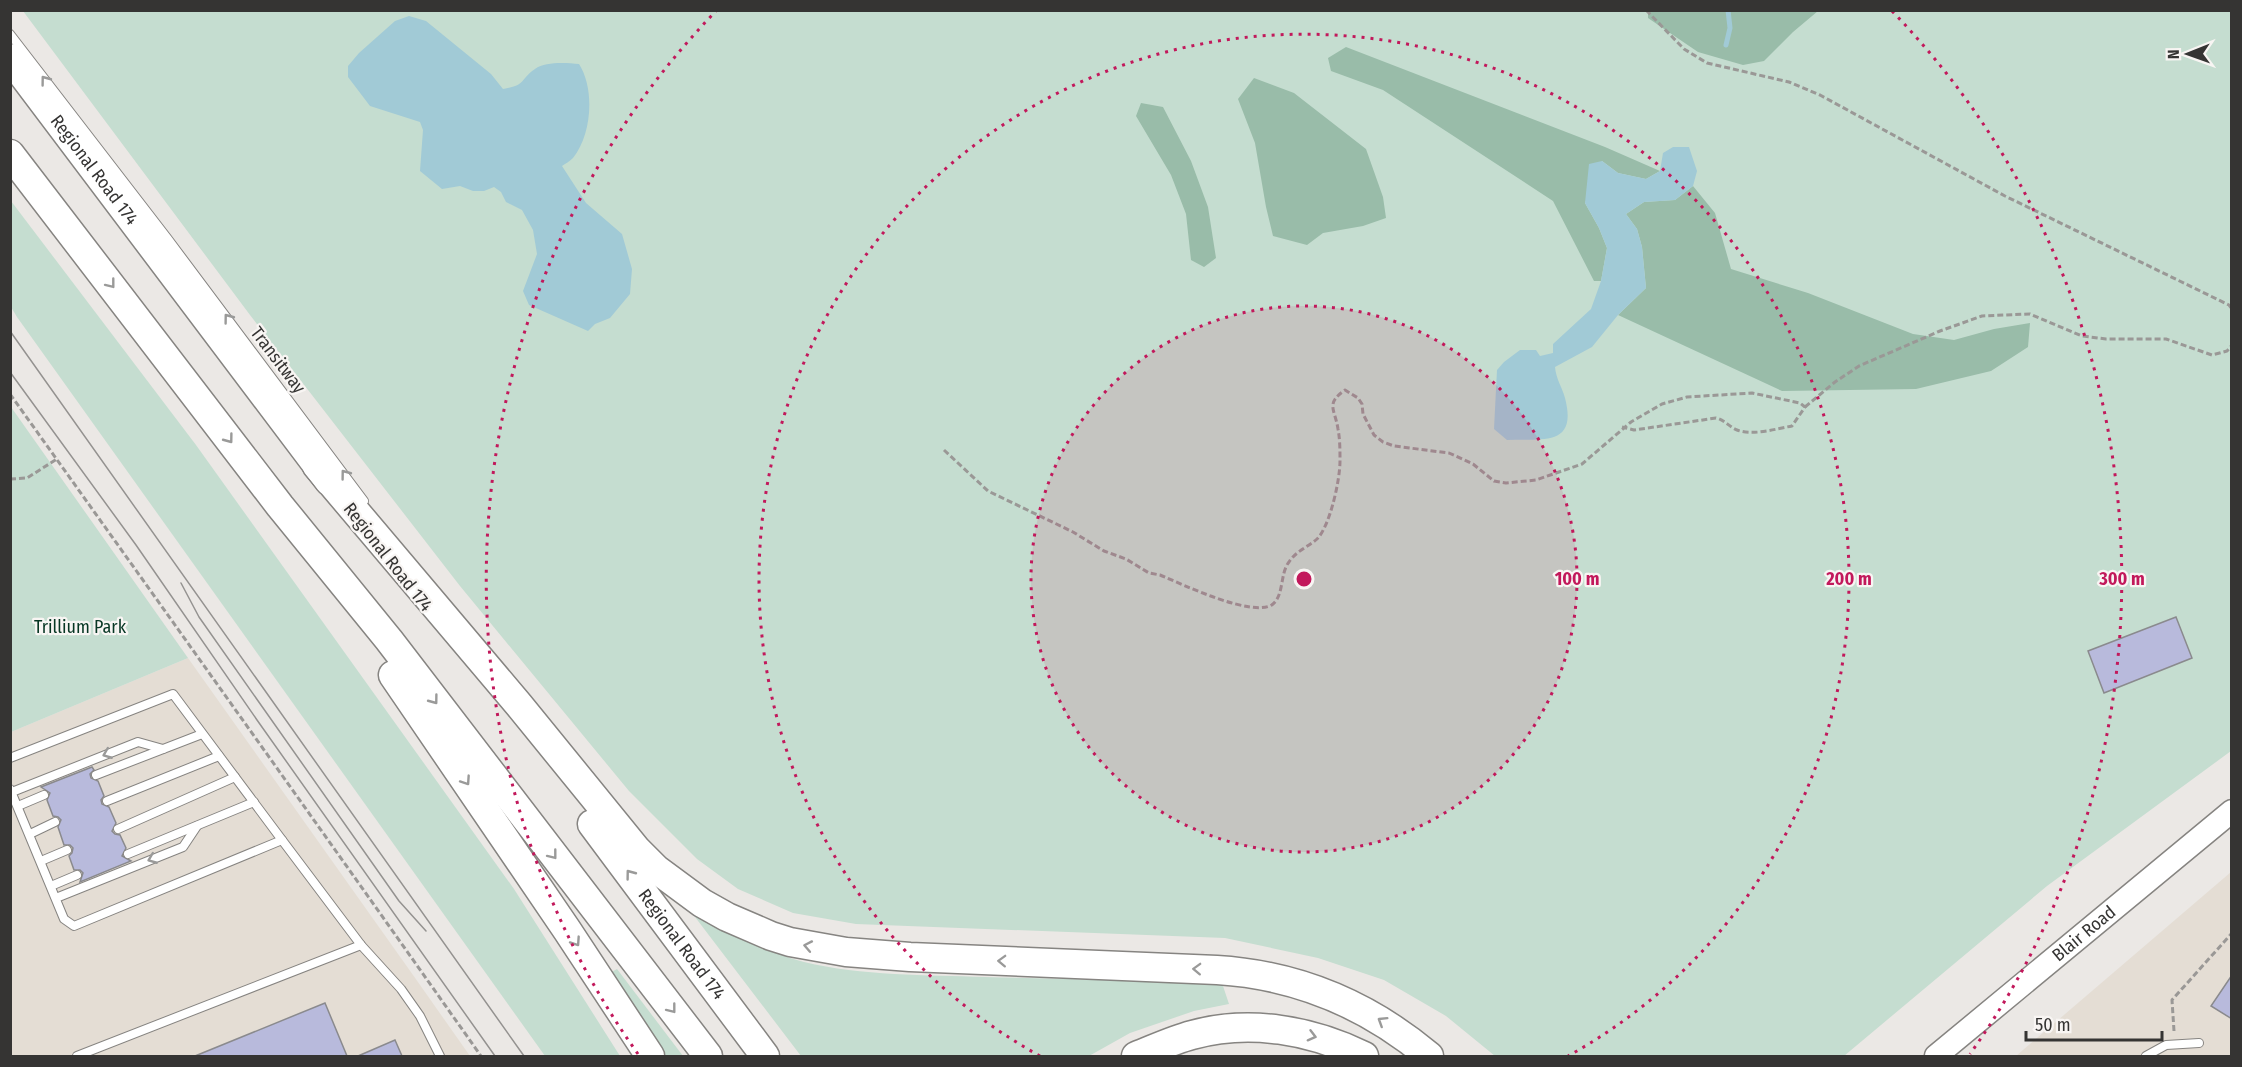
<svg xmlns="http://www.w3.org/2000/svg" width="2242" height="1067" font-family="'Fira Sans Condensed',sans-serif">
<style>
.built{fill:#e4ddd4}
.green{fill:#c5ddd0}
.forest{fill:#99bca9}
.water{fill:#a1cad6}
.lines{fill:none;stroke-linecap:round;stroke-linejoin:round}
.stream{stroke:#a1cad6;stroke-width:5}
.building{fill:#b8badc;stroke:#8a8a8d;stroke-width:1.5}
.service-casing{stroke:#868481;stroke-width:10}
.secondary-casing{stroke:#868481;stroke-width:25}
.motorway-casing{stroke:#868481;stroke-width:31}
.path{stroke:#9a9896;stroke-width:3;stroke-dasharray:6 3;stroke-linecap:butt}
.service{stroke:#fff;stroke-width:8}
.secondary{stroke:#fff;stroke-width:22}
.motorway{stroke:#fff;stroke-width:28}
.tram{stroke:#949290;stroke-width:1.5}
.oneway{stroke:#9a9a99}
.ring{fill:none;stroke:#c2185b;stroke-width:3;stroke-dasharray:3 6}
.labels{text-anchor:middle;stroke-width:4.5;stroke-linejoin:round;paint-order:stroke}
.street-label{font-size:18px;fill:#353433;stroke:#f8f5f3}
.park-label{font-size:18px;fill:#073724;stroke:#f8f5f3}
.centre{fill:#c2185b;stroke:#f8f5f3;stroke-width:3}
.ring-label{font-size:18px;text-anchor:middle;font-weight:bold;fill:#c2185b;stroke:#f8f5f3;stroke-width:4.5;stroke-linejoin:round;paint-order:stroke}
</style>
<rect width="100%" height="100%" fill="#ebe8e5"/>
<!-- built -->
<g class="built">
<polygon points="188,658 413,975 470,1056 11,1056 11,732"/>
<polygon points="2231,872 2231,1056 2016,1056"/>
</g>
<!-- green -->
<g class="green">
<polygon points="23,11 2231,11 2231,751 2047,886 1844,1056 1495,1056 1446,1016 1384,980 1318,958 1225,938 856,924 793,913 738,889 697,859 629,791 460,586 250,315"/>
<polygon points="11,201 196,445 514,889 620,1056 545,1056 17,317 11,307"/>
<polygon points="11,407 188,658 11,732"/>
<path d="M692,913C727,932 764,952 804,962C862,976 926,975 985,977C1064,979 1143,981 1222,983L1229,1004L1194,1011L1130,1033L1089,1056H801Z"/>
<polygon points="617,969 683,1056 660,1056 606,975"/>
</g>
<!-- forest -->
<g class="forest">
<polygon points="1648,11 1648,10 1818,11 1793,32 1764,61 1743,65 1698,52 1648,18"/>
<polygon points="1346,47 1605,147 1660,171 1646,179 1618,173 1602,161 1585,203 1599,228 1607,248 1601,281 1594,281 1553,201 1383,90 1331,71 1328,58"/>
<polygon points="1254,78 1294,93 1366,149 1383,197 1386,218 1363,226 1323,233 1307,245 1273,236 1266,207 1255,143 1238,99"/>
<polygon points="1141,103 1163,107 1191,161 1208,207 1216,258 1204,267 1191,260 1186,214 1171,175 1136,116"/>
<polygon points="1693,186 1715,213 1731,269 1808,293 1913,334 1954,340 1994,329 2030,323 2028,347 1991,371 1916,389 1782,391 1618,315 1646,288 1642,247 1637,229 1626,214 1644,202 1675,200"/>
</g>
<!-- water -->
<g class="water">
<path d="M409,16L426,21L491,74L503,89C527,85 519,80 535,69C546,61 567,63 579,64C595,89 592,134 573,158C570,161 565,164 562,166L586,203L622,234L632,269L630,294L610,318L595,324L588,331L529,305L523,291L537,254L533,230L522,210L506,202L501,192L494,187L484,191H473L460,186L442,189L420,171L423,130L420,122L370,106L348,77V66L359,53L395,21Z"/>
<path d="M1673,147H1689L1697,171L1693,186L1675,200L1644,202L1626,214L1637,229L1642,247L1646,288L1618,315L1592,347L1555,367C1556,379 1562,387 1565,398C1578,448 1541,438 1507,440L1494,429L1497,370L1504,362L1520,350H1536L1540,356L1553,353V344L1591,309L1601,281L1607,248L1599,228L1585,203L1589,164L1602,161L1618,173L1646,179L1660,171L1663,153Z"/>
</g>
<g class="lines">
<!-- stream -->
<polyline class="stream" points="1726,45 1730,28 1728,10"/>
</g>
<!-- building -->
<g class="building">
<polygon points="2176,617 2192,658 2104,693 2088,651"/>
<polygon points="92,767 94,770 90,774 91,778 98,781 104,796 101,800 102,804 109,807 116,823 112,831 115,834 120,835 126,848 122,856 131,861 80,882 83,873 80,870 74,870 69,856 72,853 73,848 70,845 64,845 58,827 61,820 58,817 53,816 47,800 50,793 41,787"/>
<polygon points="2232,975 2232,1019 2211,1006"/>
<polygon points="325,1003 347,1056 195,1056"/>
<polygon points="395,1040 402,1056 358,1056"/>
</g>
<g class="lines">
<defs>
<g id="service">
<polyline points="10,34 168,239 364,501"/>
<polyline points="10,758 173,694 282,840"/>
<polyline points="96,775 202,734"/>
<polyline points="10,789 64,919 74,926 282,840 361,945 401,989 420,1016 440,1056"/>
<polyline points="12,792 138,742 163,749"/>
<polyline points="107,801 219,756"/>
<polyline points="18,806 44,795"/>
<polyline points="118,829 235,777"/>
<polyline points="30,834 55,822"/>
<polyline points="128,854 254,802"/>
<polyline points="41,861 67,850"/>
<polyline points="51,886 77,875"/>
<polyline points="56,898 183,847 197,826"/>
<polyline points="77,1056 361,945"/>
<polyline points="2146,1056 2166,1045 2199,1043"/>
</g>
<g id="secondary">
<path id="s1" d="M1936,1056L2232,811"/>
</g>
<g id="motorway">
<path id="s2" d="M10,58L329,481"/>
<polyline points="10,154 280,506 389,640 708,1056"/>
<path d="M317,466L519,705L637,850L656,869L702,903L727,917L771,936L790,942L846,952L910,957L1217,970C1298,975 1367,1004 1429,1056"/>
<polyline points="393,675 567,930 650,1056"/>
<path id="s3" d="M592,824L765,1056"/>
<path d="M1136,1056C1154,1049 1173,1040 1192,1035C1250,1019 1311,1030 1364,1056"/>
</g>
</defs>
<!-- service casing -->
<use href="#service" class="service-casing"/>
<!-- secondary casing -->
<use href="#secondary" class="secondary-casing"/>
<!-- motorway casing -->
<use href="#motorway" class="motorway-casing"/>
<!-- path -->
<g class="path">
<polyline points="1646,10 1684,49 1707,63 1789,82 1820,95 2005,196 2229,305 2232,309"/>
<path d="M10,394C168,615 325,835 481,1056"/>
<polyline points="1805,407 1835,382 1859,366 1940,331 1982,316 2030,314 2082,336 2106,339 2166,339 2212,355 2227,351 2232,345"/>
<path d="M944,450L988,491L1073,532L1104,551L1126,559L1149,573L1160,575C1182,584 1254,619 1273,604C1284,595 1280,573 1289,562C1296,551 1308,547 1317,539C1330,526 1340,480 1340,461C1340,451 1340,439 1338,429C1335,409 1325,404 1345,390L1358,398L1362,404L1363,414L1374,435L1383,442L1394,446L1449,453L1473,464L1494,481L1506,483L1536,480L1582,464L1631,422L1662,404L1687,397L1752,393L1800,403L1805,407L1792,426C1775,429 1753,436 1737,430C1729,427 1725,420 1716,418L1634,430L1622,427"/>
<polyline points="10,479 27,478 57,459"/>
<polyline points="2174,1031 2172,1000 2232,933"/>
</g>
<!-- service -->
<use href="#service" class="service"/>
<!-- secondary -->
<use href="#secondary" class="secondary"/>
<!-- motorway -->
<use href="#motorway" class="motorway"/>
<!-- tram -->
<g class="tram">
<polyline points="10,331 524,1056"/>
<polyline points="10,372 136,545 257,720 495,1056"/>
<polyline points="181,583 199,617 399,901 426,931"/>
</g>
</g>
<!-- one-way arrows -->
<defs><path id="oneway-chevron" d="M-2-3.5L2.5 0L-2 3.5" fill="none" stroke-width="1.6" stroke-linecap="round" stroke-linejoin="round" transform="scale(1.5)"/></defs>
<g class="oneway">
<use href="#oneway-chevron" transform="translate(45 80) rotate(-127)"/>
<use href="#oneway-chevron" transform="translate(111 284) rotate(52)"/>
<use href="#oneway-chevron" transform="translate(228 318) rotate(-127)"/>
<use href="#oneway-chevron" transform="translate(229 439) rotate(53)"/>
<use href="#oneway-chevron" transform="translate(345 474) rotate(-127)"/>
<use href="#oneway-chevron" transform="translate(434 700) rotate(53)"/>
<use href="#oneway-chevron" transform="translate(107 754) rotate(158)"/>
<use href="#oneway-chevron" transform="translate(466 781) rotate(56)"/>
<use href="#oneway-chevron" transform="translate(553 855) rotate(52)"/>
<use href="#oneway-chevron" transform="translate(152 859) rotate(158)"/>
<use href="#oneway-chevron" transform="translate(630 874) rotate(-127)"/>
<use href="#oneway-chevron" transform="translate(576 942) rotate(56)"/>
<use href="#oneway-chevron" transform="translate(808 946) rotate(-169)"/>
<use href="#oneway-chevron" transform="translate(1002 961) rotate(-178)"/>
<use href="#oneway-chevron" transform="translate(1197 969) rotate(-178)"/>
<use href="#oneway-chevron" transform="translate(672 1009) rotate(52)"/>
<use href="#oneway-chevron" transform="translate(1382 1021) rotate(-148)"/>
<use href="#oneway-chevron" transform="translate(1312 1036) rotate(15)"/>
</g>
<!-- distance rings -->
<circle cx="1304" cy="579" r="273" fill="#c2185b" fill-opacity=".12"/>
<g class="ring">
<circle cx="1304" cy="579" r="273"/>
<path d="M1040 1056A545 545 0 1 1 1568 1056"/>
<path d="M638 1054A818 818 0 0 1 716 11M1892 11A818 818 0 0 1 1970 1054"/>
</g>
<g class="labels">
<!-- street labels -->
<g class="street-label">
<text dy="6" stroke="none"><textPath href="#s2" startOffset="140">Regional Road 174</textPath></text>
<text transform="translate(278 360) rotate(53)" y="6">Transitway</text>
<text transform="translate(388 557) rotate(52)" y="6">Regional Road 174</text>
<text dy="6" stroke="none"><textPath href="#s1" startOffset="192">Blair Road</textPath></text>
<text dy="6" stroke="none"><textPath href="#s3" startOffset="150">Regional Road 174</textPath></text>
</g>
<!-- park labels -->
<g class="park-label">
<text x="80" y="633">Trillium Park</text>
</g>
</g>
<circle cx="1304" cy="579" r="9" class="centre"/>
<g class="ring-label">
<text x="1577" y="585">100 m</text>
<text x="1849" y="585">200 m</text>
<text x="2122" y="585">300 m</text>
</g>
<!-- border -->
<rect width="2242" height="1067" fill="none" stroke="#353433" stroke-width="24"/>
<!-- north arrow -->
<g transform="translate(2188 54) rotate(269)" stroke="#f8f5f3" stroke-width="4.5" paint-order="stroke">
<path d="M0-4.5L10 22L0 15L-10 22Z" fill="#353433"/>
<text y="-9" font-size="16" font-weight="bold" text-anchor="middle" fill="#353433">N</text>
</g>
<!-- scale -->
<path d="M2026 1031v9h136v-9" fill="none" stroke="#353433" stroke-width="3"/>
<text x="2035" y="1031" font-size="18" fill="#353433" stroke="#f8f5f3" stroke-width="4.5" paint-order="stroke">50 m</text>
</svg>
